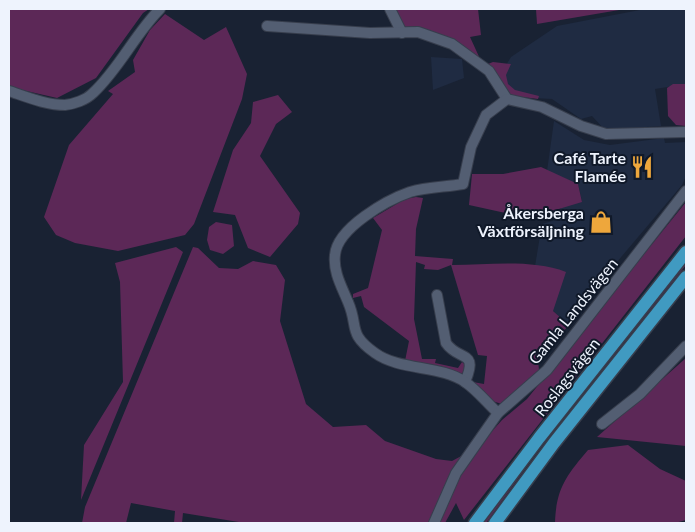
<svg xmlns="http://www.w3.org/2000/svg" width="695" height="532" font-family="Lato,sans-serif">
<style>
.built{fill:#1f2b42}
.green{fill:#5c2857}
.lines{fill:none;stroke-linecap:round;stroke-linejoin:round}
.minor-casing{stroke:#373e4d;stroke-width:12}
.major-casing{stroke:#373e4d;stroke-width:15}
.minor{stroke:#535e72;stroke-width:10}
.major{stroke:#409ac1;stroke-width:12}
.labels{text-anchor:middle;stroke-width:4;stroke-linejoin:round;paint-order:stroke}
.poi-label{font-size:16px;font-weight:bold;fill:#eef3fd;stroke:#101929;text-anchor:end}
.street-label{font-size:16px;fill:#eef3fd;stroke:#101929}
</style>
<rect width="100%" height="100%" fill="#192233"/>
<!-- built -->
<g class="built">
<polygon points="645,9 686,9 686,84 655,89 661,126 605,130 592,116 581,119 552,99 515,97 508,92 503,70 511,57 557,26"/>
<polygon points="431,57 462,59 464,78 433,90"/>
<polygon points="554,121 584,140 610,145 664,138 665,143 686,142 686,176 682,185 600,282 569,325 553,311 535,266 542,224 559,219 561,207 582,201 578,184 547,171"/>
</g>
<!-- green -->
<g class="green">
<polygon points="9,9 149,9 143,13 96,78 57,98 9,87"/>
<polygon points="395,9 478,9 481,35 470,37 481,61 404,28"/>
<polygon points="536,9 625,9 537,24"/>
<polygon points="165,14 204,40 226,27 247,74 242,99 194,224 185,235 118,251 75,243 56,235 44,217 69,145 113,94 108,91 135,72 133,60 150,30"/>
<polygon points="493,62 511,64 506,75 508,84 515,90 539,96 538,99 508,95 488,64"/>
<polygon points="673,84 686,84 686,126 676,125 668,116 667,88"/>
<polygon points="278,95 292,112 276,124 260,156 300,213 298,224 270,257 248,248 235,215 213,212 233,150 251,123 253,102"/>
<polygon points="541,167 578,184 582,202 529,218 469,205 472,174 503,174"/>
<path d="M416,197L423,198L416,229L415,256L453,259L452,265C489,265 532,259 566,272L553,311L569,325L538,360L539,370L502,404L492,401L473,382L484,384L487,356L478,355L451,265L438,270L424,269L425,265L416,262L414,319L422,359H436L435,363L458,368L462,362L467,366L464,378L405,361L409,341L364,307L361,296L353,298V294L368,288L382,230L373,218L405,199Z"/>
<polygon points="686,202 686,236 464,520 456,503 445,523 245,523 183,513 182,523 174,523 175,511 131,503 126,523 82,523 85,507 193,247 198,248 219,268 238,269 253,261 276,265 285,280 280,321 306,404 333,427 366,425 385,441 436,459 452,461 478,447 502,420 527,399"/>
<polygon points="216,222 232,225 234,246 223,254 210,250 207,240 209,227"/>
<polygon points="176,247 183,252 81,500 84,445 123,382 120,282 115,263"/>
<polygon points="686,259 686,265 543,444 486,523 481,523 509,483"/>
<polygon points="686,358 686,446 597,437"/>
<path d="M628,445L660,469L686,481V520L675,523H555C556,488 567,475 588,450Z"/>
</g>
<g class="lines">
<defs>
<g id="minor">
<polyline points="390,9 402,33"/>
<polyline points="267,26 370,33 418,32 452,44 489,71 507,99 542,107 581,126 606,134 686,132"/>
<path d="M9,91C27,97 46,105 65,105C74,104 86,100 93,93C119,69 135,34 160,9"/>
<path d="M437,295L446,343C459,362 479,349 465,382"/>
<path d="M498,413C487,403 477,390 465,382C441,365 400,371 375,353C347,333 359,327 348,302C342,287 333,272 335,255C337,228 387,200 410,192C427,187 446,187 463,184L471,147L486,115L507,99"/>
<polyline points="602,424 640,394 686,346"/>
<polyline points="434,523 456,473 498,413 547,370 686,191"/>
</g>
<g id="major">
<polyline points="475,523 539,438 686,252"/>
<polyline points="495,523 554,443 686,277"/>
</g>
</defs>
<!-- minor casing -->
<use href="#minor" class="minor-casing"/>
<!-- major casing -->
<use href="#major" class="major-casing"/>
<!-- minor -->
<use href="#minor" class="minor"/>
<!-- major -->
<use href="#major" class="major"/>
</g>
<!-- icons -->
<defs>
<symbol id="restaurant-bare" viewBox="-9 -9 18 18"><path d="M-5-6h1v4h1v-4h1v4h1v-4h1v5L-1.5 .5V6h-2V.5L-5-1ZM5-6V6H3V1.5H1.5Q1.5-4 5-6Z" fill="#eea73c" stroke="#101929" stroke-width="2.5" paint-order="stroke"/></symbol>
<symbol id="shop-bare" viewBox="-9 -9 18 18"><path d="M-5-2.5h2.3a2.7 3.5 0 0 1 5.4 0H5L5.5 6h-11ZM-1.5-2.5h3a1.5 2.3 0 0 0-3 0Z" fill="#eea73c" stroke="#101929" stroke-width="2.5" paint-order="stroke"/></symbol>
</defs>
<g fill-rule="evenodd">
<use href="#restaurant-bare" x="626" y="151" width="32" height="32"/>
<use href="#shop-bare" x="585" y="206" width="32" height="32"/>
</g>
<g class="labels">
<!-- poi labels -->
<g class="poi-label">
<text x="626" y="164">Café Tarte<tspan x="626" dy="18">Flamée</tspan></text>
<text x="584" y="219">Åkersberga<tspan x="584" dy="18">Växtförsäljning</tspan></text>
</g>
<!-- street labels -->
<g class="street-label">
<text transform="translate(573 311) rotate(-51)" y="6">Gamla Landsvägen</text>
<text transform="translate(567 377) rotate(-52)" y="6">Roslagsvägen</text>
</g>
</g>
<!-- border -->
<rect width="695" height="532" fill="none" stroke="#eef3fd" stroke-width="20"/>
</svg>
